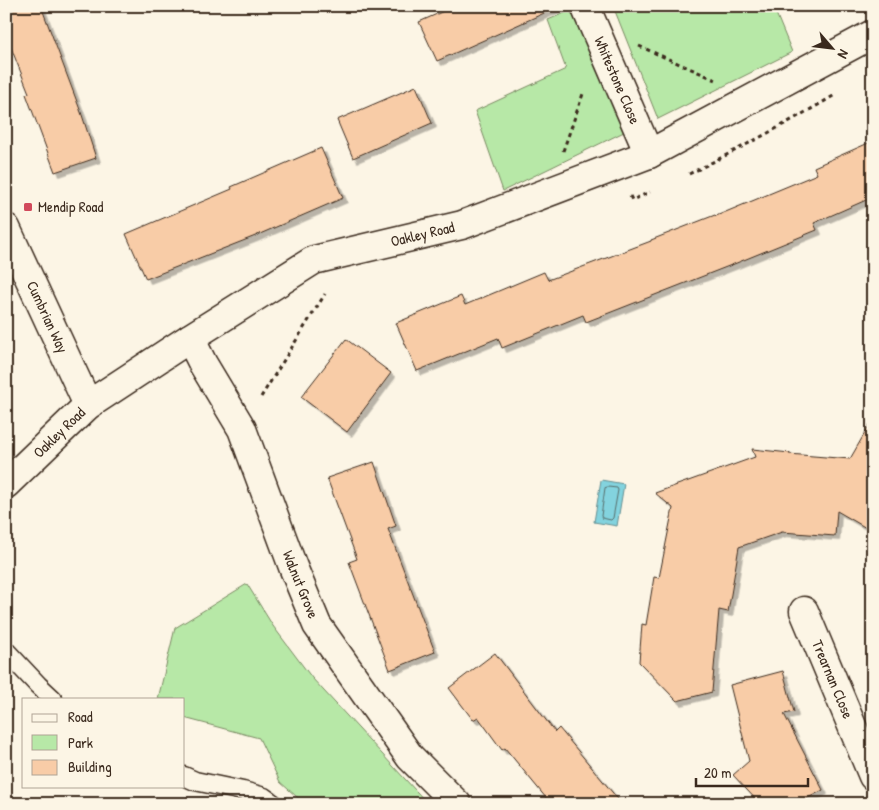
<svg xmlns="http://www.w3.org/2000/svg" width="879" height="810" font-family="'Patrick Hand',sans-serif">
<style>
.green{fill:#b7e8a7;stroke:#798962}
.water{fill:#83d3de;stroke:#668f91}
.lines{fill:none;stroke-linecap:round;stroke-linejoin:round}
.shore{stroke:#586e6b;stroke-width:1}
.building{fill:#f8cca7;stroke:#3b2a1e;filter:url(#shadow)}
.service-casing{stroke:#3b2a1e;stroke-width:21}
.minor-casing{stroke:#3b2a1e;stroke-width:31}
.path{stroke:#3b2a1e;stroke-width:3;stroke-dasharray:4 4;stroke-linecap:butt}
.service{stroke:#fcf5e5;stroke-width:18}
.minor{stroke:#fcf5e5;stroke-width:28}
.poi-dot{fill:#d1495b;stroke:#fcf5e5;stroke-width:2}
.labels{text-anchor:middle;stroke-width:4;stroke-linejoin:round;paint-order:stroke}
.street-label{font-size:15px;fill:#3b2a1e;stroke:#fcf5e5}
.poi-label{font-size:15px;fill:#3b2a1e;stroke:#fcf5e5;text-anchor:start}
</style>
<defs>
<filter id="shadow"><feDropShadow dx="4.5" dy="4.5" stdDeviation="0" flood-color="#0004"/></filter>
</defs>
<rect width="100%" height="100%" fill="#fcf5e5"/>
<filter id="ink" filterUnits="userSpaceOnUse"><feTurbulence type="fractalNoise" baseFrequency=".02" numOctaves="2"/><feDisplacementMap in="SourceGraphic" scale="10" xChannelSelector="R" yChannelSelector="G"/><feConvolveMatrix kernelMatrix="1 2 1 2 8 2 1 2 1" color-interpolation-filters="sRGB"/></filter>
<g filter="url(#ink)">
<!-- green -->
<g class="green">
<polygon points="613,6 773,6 792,52 658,119"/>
<polygon points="576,8 628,130 503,191 475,111 566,69 548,20"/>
<polygon points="247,584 273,626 312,678 428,804 305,804 280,782 259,738 184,718 184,699 158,699 175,628"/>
</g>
<!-- water -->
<polygon class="water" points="601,480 624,484 617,526 594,522"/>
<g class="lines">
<!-- shore -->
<polygon class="shore" points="608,487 617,488 618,490 613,518 611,520 602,518 601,516 605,488"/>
</g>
<!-- building -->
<g class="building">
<polygon points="6,6 41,6 82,115 96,158 55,172 26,94 29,93 6,35"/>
<polygon points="455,6 560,6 437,61 419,22"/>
<polygon points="416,86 432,123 353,158 337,120"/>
<polygon points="873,141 873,197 814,223 817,230 734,264 586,322 583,315 502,348 498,338 417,371 396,323 461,296 465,305 544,272 548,280 601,260 651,241 651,240 715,215 716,216 817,174 814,167"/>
<polygon points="321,148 343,198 253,237 146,279 126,234 232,189 231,187"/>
<polygon points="346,339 391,373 347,432 301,397"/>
<polygon points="873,419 873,532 837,511 835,536 782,532 739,547 728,612 719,610 712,692 677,701 639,662 642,624 646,625 654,577 659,578 673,508 655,493 755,457 752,449 790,453 789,454 850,459"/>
<polygon points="374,462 396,526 388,529 435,652 390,670 349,562 357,559 327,478"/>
<polygon points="495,653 555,732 559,728 622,804 551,804 505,748 502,750 478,717 473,720 449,688"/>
<polygon points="783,671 794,712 784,714 823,790 797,804 760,804 733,775 749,761 730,685"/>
</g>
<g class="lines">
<defs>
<g id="service">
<polyline points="6,651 38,685 53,699"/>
<polyline points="184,776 195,781 243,791 264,797 274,804"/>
</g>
<g id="minor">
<path id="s1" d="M585,6L649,154"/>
<path id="s2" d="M6,228L88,405"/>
<path id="s3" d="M190,338L203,364L242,429L293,567L317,625L410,757L457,804"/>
<path id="s4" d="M6,484L88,405L190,338L314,260L462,225L649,154L873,34"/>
<path id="s5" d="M804,611L873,776"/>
</g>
</defs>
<!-- service casing -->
<use href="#service" class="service-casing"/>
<!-- minor casing -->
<use href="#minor" class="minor-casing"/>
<!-- path -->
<g class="path">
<polyline points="639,46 716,80"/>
<polyline points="563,151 584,91"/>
<path d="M689,174C739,149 788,123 835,95"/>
<polyline points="630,196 632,200 650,192"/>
<polyline points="261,397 325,294"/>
</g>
<!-- service -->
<use href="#service" class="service"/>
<!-- minor -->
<use href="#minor" class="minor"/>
</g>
</g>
<!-- markers -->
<rect class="poi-dot" x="23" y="202" width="10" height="10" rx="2.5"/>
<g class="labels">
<!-- street labels -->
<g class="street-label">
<text dy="5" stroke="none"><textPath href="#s1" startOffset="81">Whitestone Close</textPath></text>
<text dy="5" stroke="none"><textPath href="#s4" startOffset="494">Oakley Road</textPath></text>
<text dy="5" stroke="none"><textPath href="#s2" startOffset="98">Cumbrian Way</textPath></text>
<text dy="5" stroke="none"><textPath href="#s4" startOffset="74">Oakley Road</textPath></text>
<text dy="5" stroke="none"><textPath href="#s3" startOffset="271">Walnut Grove</textPath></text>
<text dy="5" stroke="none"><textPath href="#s5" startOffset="74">Trearnan Close</textPath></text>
</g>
<!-- poi labels -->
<g class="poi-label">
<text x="38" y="212">Mendip Road</text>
</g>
</g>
<!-- margin -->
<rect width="879" height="810" fill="none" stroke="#fcf5e5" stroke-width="25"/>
<rect x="12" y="12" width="854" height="785" fill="none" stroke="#3b2a1e" stroke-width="2" filter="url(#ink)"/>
<!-- legend -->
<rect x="22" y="698" width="162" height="90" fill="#fcf5e5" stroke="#afa495"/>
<rect x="32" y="714" width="25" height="8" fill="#fcf5e5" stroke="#afa495"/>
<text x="68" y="722" font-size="15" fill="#3b2a1e">Road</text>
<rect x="32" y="735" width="25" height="15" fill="#b7e8a7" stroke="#afa495"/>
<text x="68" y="748" font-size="15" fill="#3b2a1e">Park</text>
<rect x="32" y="760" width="25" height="15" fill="#f8cca7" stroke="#afa495"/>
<text x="68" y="772" font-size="15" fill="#3b2a1e">Building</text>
<!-- north arrow -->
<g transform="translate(832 48) rotate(118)" stroke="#fcf5e5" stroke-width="4" paint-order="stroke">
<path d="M0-4L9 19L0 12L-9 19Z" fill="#3b2a1e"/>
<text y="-8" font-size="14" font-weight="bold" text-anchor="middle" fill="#3b2a1e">N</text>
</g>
<!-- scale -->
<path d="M696 778v8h112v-8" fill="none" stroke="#3b2a1e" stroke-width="2.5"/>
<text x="704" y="778" font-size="15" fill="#3b2a1e" stroke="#fcf5e5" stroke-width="4" paint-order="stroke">20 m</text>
</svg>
